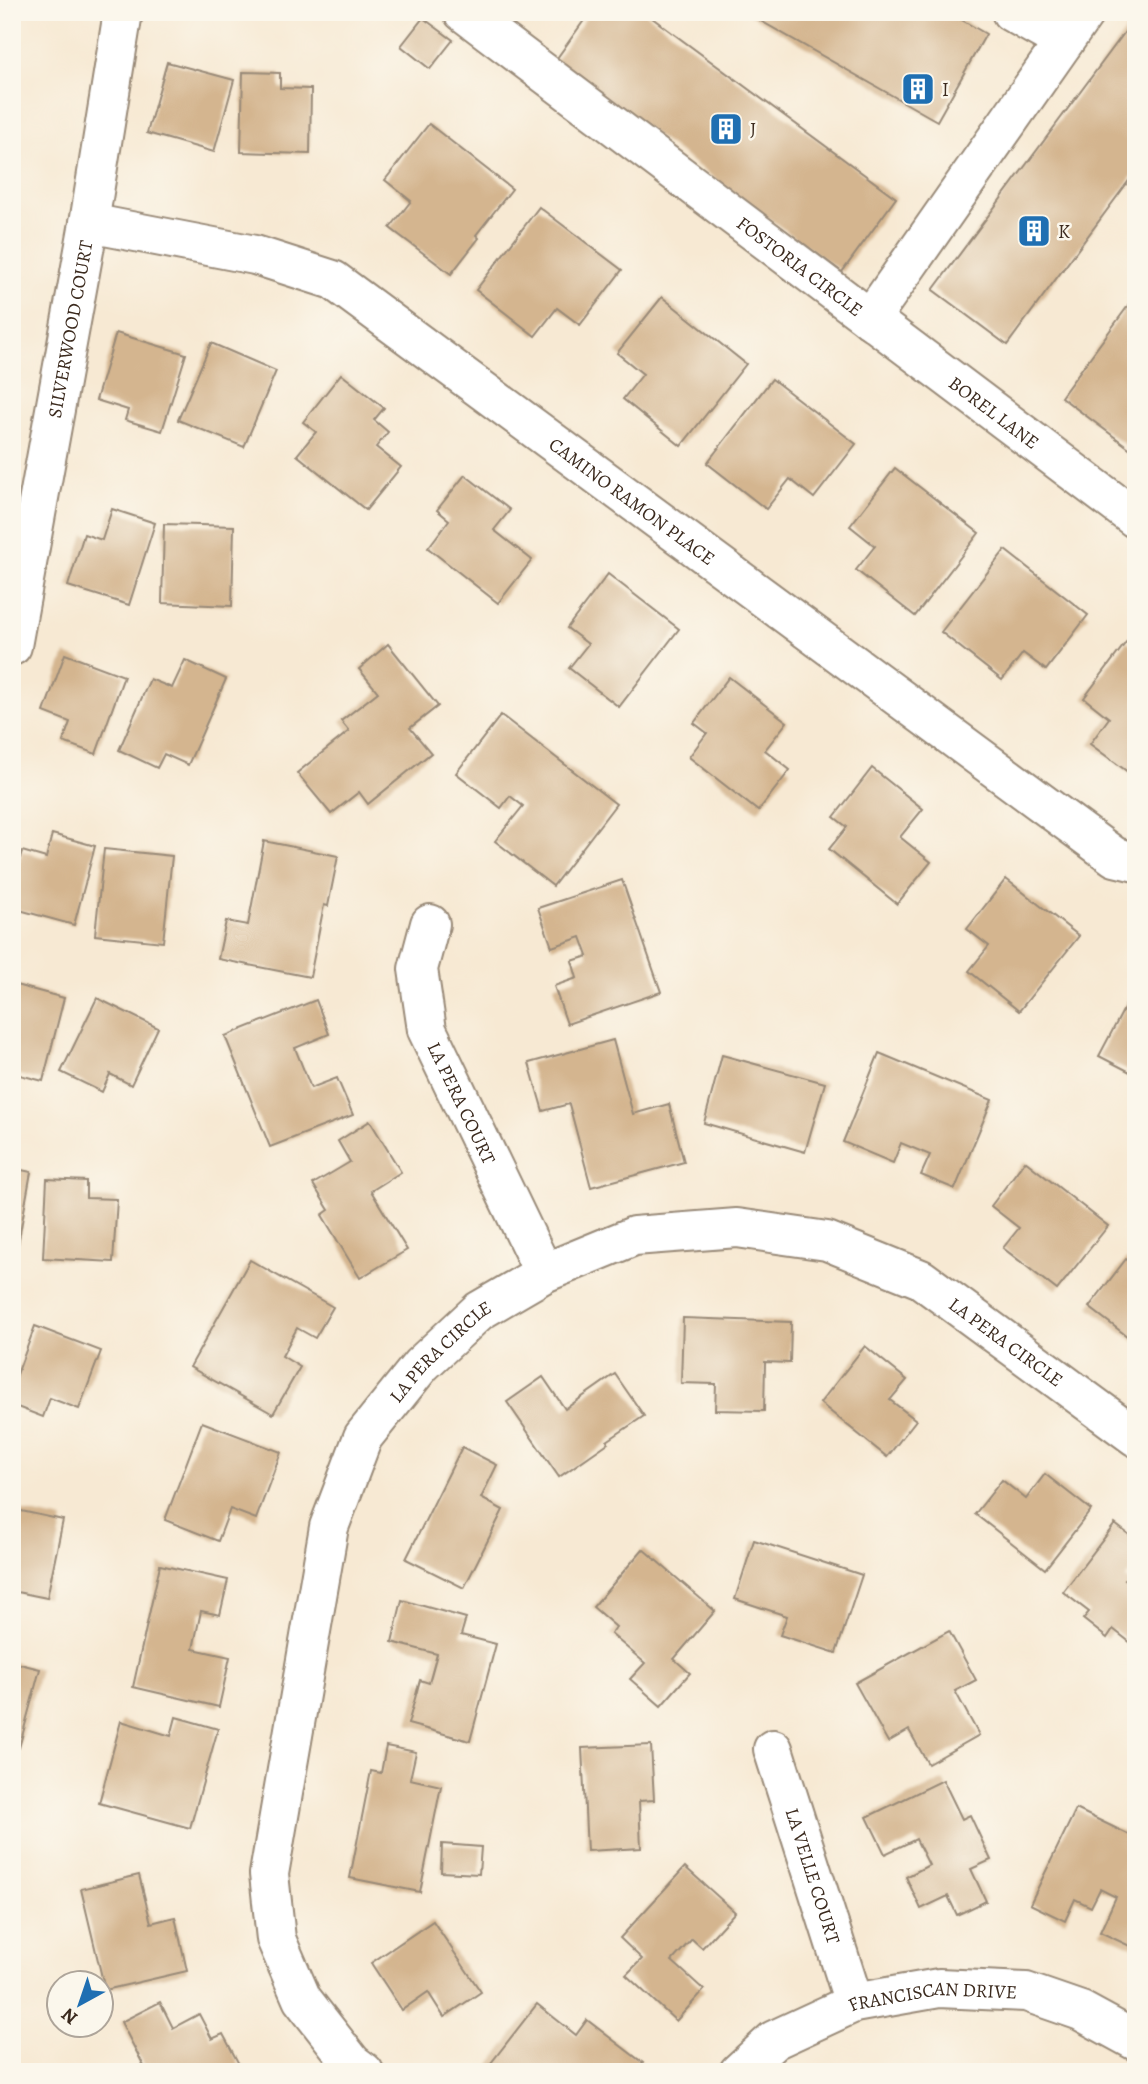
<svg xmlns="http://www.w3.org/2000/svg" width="1148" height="2084" font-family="Alegreya,serif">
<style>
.building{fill:#d4b58f}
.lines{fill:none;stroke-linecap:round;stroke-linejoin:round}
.minor-casing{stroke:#998a78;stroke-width:42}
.minor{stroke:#fff;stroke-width:38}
.labels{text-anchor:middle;stroke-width:5;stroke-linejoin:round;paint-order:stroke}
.poi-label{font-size:19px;fill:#3b2a1e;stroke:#fbf7ec;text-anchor:start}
.street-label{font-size:19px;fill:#3b2a1e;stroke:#fbf7ec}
</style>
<rect width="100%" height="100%" fill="#fbf7ec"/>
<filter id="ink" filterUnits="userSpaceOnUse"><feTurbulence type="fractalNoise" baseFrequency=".0143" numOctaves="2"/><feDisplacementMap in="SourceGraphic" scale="14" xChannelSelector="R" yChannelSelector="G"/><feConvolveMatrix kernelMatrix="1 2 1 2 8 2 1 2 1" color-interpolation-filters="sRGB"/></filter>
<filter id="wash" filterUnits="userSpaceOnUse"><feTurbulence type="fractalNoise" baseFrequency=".00686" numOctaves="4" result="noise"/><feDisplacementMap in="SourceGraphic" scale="28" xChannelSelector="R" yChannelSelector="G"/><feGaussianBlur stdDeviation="1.57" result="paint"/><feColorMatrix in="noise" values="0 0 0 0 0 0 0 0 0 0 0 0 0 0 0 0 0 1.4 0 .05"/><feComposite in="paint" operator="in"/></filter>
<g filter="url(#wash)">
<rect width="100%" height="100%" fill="#f7e9d3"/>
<g id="blocks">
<!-- building -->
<g class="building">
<polygon points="590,12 644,12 896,198 842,272 555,61"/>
<polygon points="745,12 948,12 986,34 937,121"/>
<polygon points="1136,17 1136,171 1007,345 933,290"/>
<polygon points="423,18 453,40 430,69 401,46"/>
<polygon points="167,62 234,80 214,152 147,133"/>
<polygon points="243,72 280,73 280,88 311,89 310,154 241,152"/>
<polygon points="429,124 512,189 476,235 479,238 451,274 390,228 411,201 385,180"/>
<polygon points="539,207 622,270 580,325 557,308 535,336 476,290"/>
<polygon points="1136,295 1136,453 1061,397"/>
<polygon points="662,297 746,364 681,446 623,399 643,374 617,353"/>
<polygon points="116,333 186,354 162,431 125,420 128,410 96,400"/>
<polygon points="211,343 276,371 244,447 178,420"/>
<polygon points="341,374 384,408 374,420 388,432 376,447 401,467 366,510 297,455 316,432 303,422"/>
<polygon points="772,379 856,444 814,498 790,479 766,509 707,463"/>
<polygon points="895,468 979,533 915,616 856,570 875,546 850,526"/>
<polygon points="465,475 510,510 494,530 532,560 498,603 428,548 449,520 437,510"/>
<polygon points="112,509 155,523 129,605 68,586 84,534 102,540"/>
<polygon points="164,524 234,526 232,606 162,603"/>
<polygon points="1005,550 1088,615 1046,670 1023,653 1002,680 941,632"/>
<polygon points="608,574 679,629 619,707 569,668 588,644 567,628"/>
<polygon points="1127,641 1136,648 1136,778 1090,744 1109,718 1084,698"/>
<polygon points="388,644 438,706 410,728 431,753 368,804 359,792 331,814 297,773 349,731 341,721 378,692 359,669"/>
<polygon points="65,654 124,676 96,754 63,742 70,722 44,712"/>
<polygon points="185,660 226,679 188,765 164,754 157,768 119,750 150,679 172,688"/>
<polygon points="729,677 787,722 765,750 790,770 758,811 689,757 707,733 694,723"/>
<polygon points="501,715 616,804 553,886 495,841 523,806 510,796 501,808 456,773"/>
<polygon points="872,768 923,809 900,837 931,862 897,904 829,849 847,827 834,817"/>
<polygon points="52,834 95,846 74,925 12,908 12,888 22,851 46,858"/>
<polygon points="264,841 338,856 328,906 324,905 310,977 218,959 226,921 248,925"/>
<polygon points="104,849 172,856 163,942 95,935"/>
<polygon points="1006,879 1079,936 1019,1011 969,971 989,946 967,929"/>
<polygon points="622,880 661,992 567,1024 554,986 577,978 572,961 588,956 581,937 552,947 538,908"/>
<polygon points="12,984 64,998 43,1081 12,1073"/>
<polygon points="1136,986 1136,1075 1099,1056"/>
<polygon points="97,998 158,1028 131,1085 110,1074 102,1092 61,1072"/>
<polygon points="316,1000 329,1034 295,1048 311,1088 337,1078 353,1115 270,1147 225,1036"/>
<polygon points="613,1040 633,1114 669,1104 684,1162 591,1187 569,1104 543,1111 529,1063"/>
<polygon points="879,1053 992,1100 955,1189 921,1175 930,1155 901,1143 893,1163 843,1142"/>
<polygon points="722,1055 825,1083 805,1152 704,1123"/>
<polygon points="370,1121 401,1172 371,1191 407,1250 360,1278 322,1215 329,1210 313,1184 350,1162 338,1141"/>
<polygon points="1025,1161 1108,1226 1057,1290 1003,1248 1019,1228 991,1206"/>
<polygon points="12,1168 31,1172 15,1261 12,1260"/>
<polygon points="47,1179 86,1181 86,1198 117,1199 113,1262 43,1258"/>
<polygon points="1126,1259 1136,1266 1136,1343 1089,1307"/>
<polygon points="250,1260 333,1307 315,1338 297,1328 282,1356 300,1367 273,1414 190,1367"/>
<polygon points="683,1318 791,1322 790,1363 765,1362 764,1411 715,1410 716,1384 681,1383"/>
<polygon points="35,1326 101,1351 79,1409 50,1398 43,1417 12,1405 12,1388"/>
<polygon points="865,1346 907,1380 890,1400 916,1420 887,1457 820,1403"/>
<polygon points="615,1374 644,1416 607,1441 608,1443 559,1477 507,1402 543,1377 565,1409"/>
<polygon points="202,1422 281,1452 256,1519 230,1509 218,1541 165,1520"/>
<polygon points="462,1447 497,1465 481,1498 503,1510 464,1588 406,1559"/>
<polygon points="1045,1474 1091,1510 1045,1569 975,1514 1002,1480 1026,1499"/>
<polygon points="12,1509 63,1520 47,1598 12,1591"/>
<polygon points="1115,1524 1136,1540 1136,1566 1125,1579 1136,1587 1136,1647 1113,1629 1107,1638 1083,1619 1089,1612 1063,1592"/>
<polygon points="754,1540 862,1575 836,1653 780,1635 787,1616 735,1599"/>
<polygon points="643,1549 715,1611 674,1659 690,1673 661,1706 630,1679 645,1663 611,1634 616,1627 593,1607"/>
<polygon points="160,1565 228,1580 220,1615 201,1611 193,1649 230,1657 219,1707 133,1687"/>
<polygon points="402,1600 466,1618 461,1635 496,1644 470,1741 408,1724 420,1680 429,1683 437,1654 392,1642"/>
<polygon points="949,1631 976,1680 955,1691 979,1735 928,1764 909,1730 888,1742 855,1683"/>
<polygon points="12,1662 40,1669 19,1748 12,1747"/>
<polygon points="176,1717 218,1729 190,1828 99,1803 121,1721 171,1736"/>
<polygon points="651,1745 654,1800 639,1801 641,1848 587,1851 582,1748"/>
<polygon points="386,1746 416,1752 410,1779 441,1786 420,1892 350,1878 371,1771 381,1773"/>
<polygon points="943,1780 962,1819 970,1815 991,1860 971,1869 986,1901 957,1915 948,1896 921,1909 906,1877 929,1865 916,1839 885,1854 867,1817"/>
<polygon points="1076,1809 1136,1838 1136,1949 1100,1932 1116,1897 1100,1889 1091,1907 1075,1899 1065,1921 1030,1904"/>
<polygon points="442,1844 481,1847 479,1874 441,1872"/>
<polygon points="685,1867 735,1912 702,1948 692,1939 672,1961 704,1990 676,2021 626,1975 642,1959 620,1938"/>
<polygon points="139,1875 151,1923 175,1917 187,1971 105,1990 81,1889"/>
<polygon points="433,1921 481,1992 444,2017 428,1992 402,2010 371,1963"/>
<polygon points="160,2002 173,2028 199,2014 212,2039 223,2034 241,2068 234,2072 147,2072 121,2022"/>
<polygon points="537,2004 576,2035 587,2020 643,2063 636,2072 484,2072"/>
</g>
</g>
</g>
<g filter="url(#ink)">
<use href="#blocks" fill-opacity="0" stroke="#998a78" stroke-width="2"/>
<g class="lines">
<defs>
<g id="minor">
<path id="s1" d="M463,12L1136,519"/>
<polyline points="1011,12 1064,42"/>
<path id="s2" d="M89,223L255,255L333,280L1115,857L1136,862"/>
<polyline points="870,319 1085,12"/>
<path id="s3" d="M12,646L89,223L123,12"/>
<path id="s4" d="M430,924L418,969L427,1030L544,1273"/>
<path id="s5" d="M773,1749L854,2003"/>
<path id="s6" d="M364,2072L352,2063L302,1999L276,1939L269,1874L329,1527L363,1437L421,1365L479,1311L544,1273L634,1236L737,1228L827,1241L921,1279L1136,1437"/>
<path id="s7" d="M739,2072L774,2040L854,2003L939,1988L1026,1992L1081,2011L1136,2041"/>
</g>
</defs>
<!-- minor casing -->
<use href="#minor" class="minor-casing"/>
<!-- minor -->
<use href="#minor" class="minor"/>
</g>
</g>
<!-- icons -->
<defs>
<symbol id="building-square" viewBox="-11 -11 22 22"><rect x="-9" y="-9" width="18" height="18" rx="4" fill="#1f6fb2" stroke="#fbf7ec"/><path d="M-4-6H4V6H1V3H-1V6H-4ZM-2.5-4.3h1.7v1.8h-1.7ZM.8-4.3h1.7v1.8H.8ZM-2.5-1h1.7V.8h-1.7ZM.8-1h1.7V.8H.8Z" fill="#fff"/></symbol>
</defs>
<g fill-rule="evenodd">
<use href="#building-square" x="899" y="70" width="38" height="38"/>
<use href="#building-square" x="707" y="110" width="38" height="38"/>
<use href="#building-square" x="1015" y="212" width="38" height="38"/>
</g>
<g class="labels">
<!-- poi labels -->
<g class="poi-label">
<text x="942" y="96">I</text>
<text x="750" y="136">J</text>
<text x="1058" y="238">K</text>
</g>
<!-- street labels -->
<g class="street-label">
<text dy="7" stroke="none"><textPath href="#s1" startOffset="422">FOSTORIA CIRCLE</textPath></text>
<text dy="7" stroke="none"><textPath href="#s3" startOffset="322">SILVERWOOD COURT</textPath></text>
<text dy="7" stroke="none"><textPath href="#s1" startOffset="665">BOREL LANE</textPath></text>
<text dy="7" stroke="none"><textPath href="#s2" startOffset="623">CAMINO RAMON PLACE</textPath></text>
<text dy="7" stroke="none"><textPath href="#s4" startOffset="189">LA PERA COURT</textPath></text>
<text dy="7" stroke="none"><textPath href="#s6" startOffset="1421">LA PERA CIRCLE</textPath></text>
<text dy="7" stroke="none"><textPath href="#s6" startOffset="791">LA PERA CIRCLE</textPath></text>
<text dy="7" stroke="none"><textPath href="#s5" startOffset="133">LA VELLE COURT</textPath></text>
<text dy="7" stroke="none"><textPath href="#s7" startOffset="215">FRANCISCAN DRIVE</textPath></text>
</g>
</g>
<!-- margin -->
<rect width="1148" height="2084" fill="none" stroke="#fbf7ec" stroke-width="42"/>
<!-- north arrow -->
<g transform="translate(80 2004) rotate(220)"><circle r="33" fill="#fbf7ec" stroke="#aea59a" stroke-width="2"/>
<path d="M0-5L12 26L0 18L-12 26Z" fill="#1f6fb2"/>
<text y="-10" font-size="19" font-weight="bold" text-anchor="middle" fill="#3b2a1e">N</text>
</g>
</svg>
